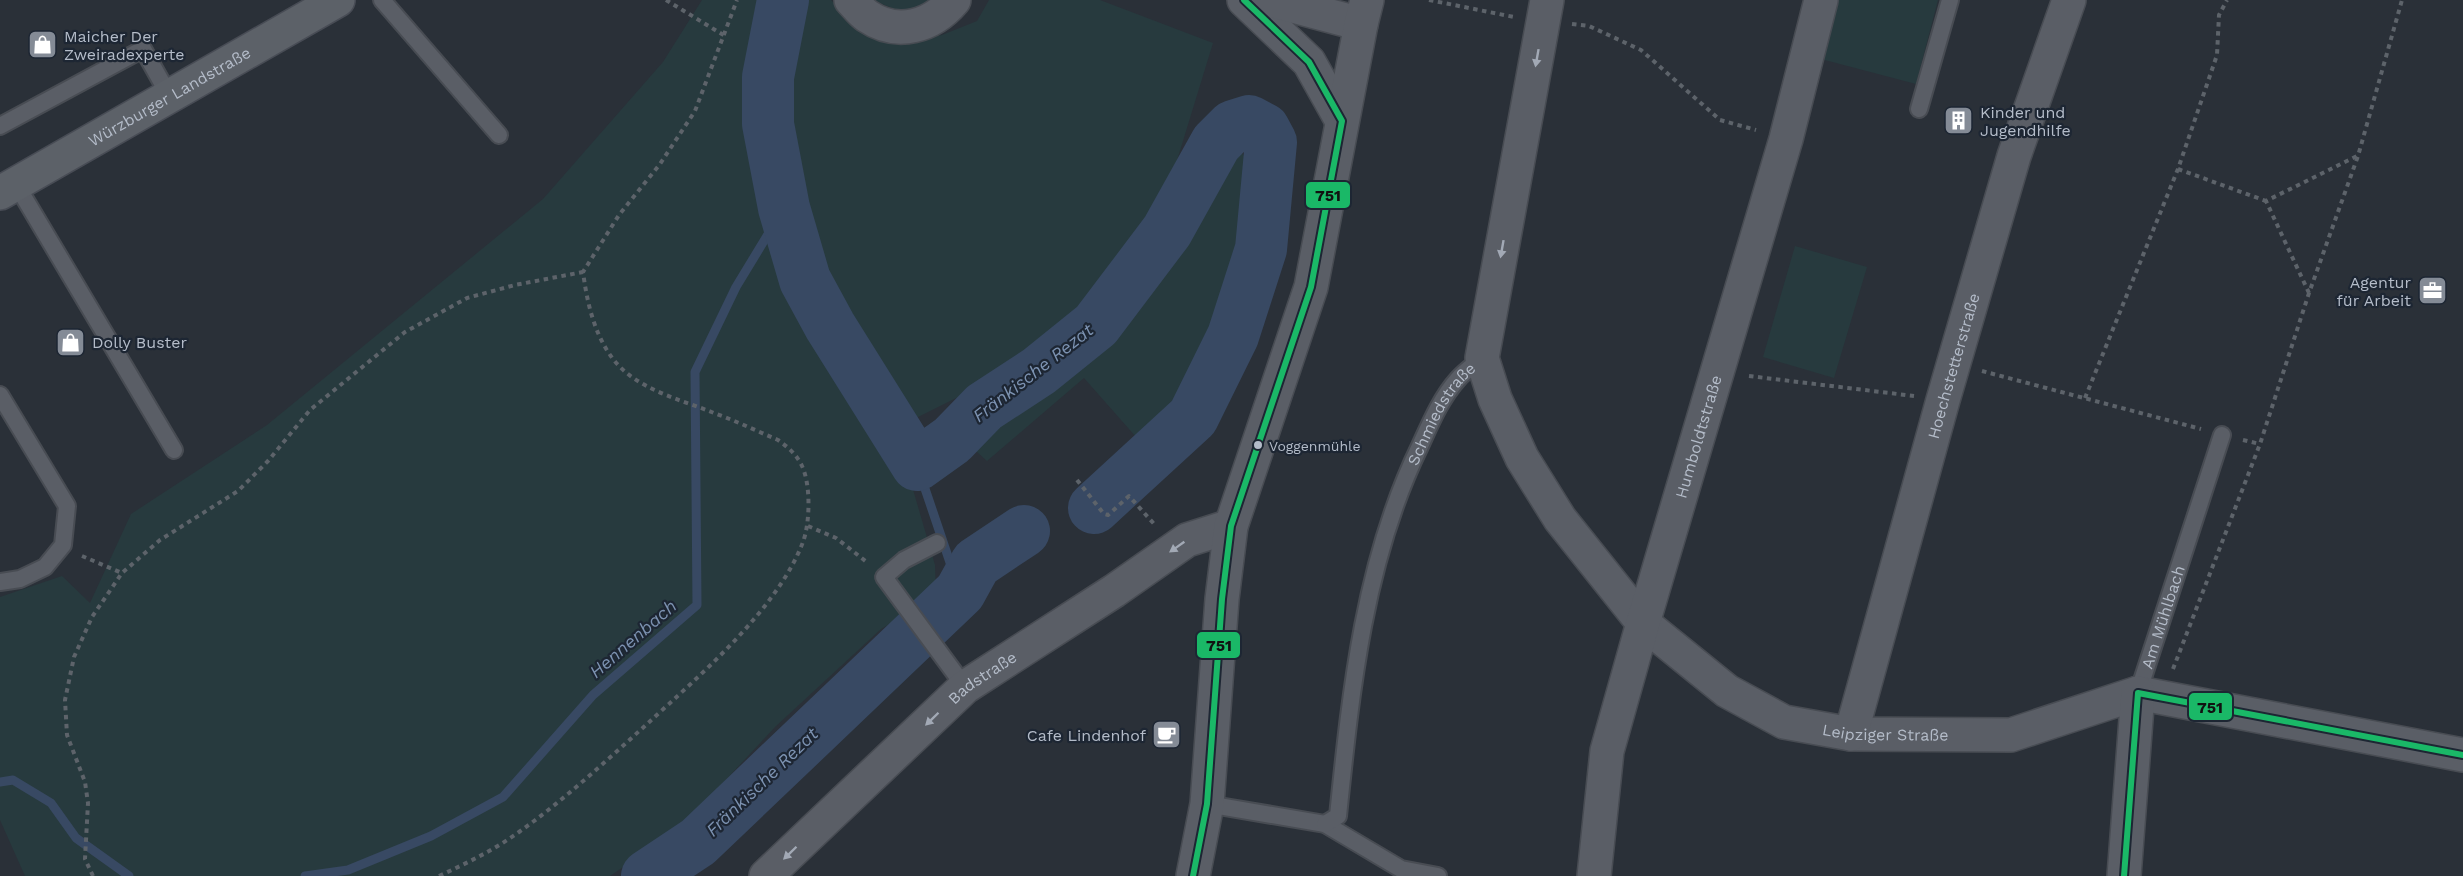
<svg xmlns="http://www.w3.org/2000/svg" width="2463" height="876" font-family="'Work Sans',sans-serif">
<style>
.green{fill:#273a3e}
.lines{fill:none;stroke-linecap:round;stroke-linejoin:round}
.stream{stroke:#384963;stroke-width:9}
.river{stroke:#384963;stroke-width:52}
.lane-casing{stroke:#484c53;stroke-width:20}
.street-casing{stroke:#484c53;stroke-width:36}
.primary-casing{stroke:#484c55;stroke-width:36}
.path{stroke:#5d636a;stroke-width:4;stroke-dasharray:4.5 4.5;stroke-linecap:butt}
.lane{stroke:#5a5e66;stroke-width:16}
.street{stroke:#5a5e66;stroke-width:33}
.primary{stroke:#5c6168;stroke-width:33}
.bus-1-casing{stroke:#1d2633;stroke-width:10}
.bus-1{stroke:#1ab867;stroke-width:6}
.oneway{fill:#a2a9b5}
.bus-dot{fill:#b4bcc9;stroke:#1d2633;stroke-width:2}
.labels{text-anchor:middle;stroke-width:4.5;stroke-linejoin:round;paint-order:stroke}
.bus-label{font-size:14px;fill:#b4bcc9;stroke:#1d2633;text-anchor:start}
.poi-label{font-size:16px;fill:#b4bcc9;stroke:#1d2633;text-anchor:start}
.street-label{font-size:16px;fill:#b4bcc9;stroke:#1d2633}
.water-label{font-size:18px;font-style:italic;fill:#7c92b1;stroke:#1d2633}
.line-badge{stroke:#1d2633;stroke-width:2}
.pale-badge-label{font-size:16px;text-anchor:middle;font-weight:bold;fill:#111}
</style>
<rect width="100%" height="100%" fill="#2a3038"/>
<!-- green -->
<g class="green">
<polygon points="702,0 831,0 864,32 902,43 942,35 977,21 989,0 1100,0 1213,43 1171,180 1089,310 1038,357 884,434 907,469 935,565 936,597 881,629 775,727 681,828 610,876 25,876 0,820 0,597 62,576 90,603 131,514 267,425 543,199 663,62"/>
<path d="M874,0H932C908,13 899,13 874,0Z"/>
<polygon points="1836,0 1938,0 1916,84 1821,59"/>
<polygon points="1240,152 1252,162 1250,178 1251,236 1180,410 1144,446 1084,378 987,461 966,442 1091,349 1129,316 1224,161"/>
<polygon points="1795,246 1867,267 1834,378 1763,357"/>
</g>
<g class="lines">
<!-- stream -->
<g class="stream">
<polyline points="917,465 960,592"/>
<polyline points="0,782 13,780 51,803 76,838 129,876"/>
<polyline points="305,876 348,870 431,836 503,797 593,695 697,605 695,372 736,287 784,208"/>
</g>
<!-- river -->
<g class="river">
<polyline points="783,0 768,77 768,124 784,208 805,280 830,326 917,465 952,440 984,407 1039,371 1096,325 1167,231 1216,143 1233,126 1249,121 1264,129 1271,142 1261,249 1233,336 1193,417 1094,508"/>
<polyline points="647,876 698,842 960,592 976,563 1024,531"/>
</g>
<defs>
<g id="lane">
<polyline points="382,0 499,135"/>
<polyline points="1919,109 1950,0"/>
<polyline points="0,126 143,49 170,97"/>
<polyline points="16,184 174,450"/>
<polyline points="0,395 67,506 63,545 45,567 20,579 0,582"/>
<polyline points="937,543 904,560 884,577 965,687"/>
<path id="s1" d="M2138,693L2222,435"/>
<polyline points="1207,804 1325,824 1401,869 1438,876"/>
<path id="s2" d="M1325,824L1338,816C1351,690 1364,561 1420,446C1431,422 1441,398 1458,379C1465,371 1474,365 1482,358"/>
</g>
<g id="street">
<path d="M851,0C856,5 861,12 867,16C898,37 932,26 954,0"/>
<polyline points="1244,0 1309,62 1342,121"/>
<polyline points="1270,0 1361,24"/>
<path id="s3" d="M1547,0L1482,358L1495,399L1522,458L1560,519L1643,623L1727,691L1784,722L1851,734L2011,735L2138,693L2463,755"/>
<path id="s4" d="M1851,734L1943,400L2014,156L2069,0"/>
<path id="s5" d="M766,876L965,687L1114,591L1187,540L1231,526"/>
<polyline points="1193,876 1207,804 1222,599 1231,526 1311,287 1361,24 1367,0"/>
<path id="s6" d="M1594,876L1607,751L1643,623L1786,139L1821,0"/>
<polyline points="2124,876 2138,693"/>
</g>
<g id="primary">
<path id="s7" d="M0,193L338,0"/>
</g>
</defs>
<!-- lane casing -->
<use href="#lane" class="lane-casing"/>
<!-- street casing -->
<use href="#street" class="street-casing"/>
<!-- primary casing -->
<use href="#primary" class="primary-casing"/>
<!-- path -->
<g class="path">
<polyline points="666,0 725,36"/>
<polyline points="1429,0 1514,17"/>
<polyline points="1572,24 1589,26 1641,50 1720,120 1756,130"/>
<polyline points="2178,169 2266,201"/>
<polyline points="2309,293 2266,201 2357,156"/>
<polyline points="1982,371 2201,429"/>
<polyline points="1749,376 1914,396"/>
<polyline points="2085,398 2178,169 2217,55 2219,15 2227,0"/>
<polyline points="2243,440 2260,444"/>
<polyline points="1077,480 1104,514 1108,515 1129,496 1155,525"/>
<polyline points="808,526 836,538 868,563"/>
<polyline points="82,556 122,573"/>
<polyline points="2173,669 2260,444 2309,293 2358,156 2402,0"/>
<polyline points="93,876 85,859 88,803 85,782 67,735 65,700 74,657 92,617 122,573 160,540 238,491 268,461 310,410 405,332 467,298 515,285 583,272"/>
<path d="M439,876C467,863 494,850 519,832C564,800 606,761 647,724C700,675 777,610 803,542C810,523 811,485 802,466C797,455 788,447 778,440C757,431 736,421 714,413C680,399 637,390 613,359C594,334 587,302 583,272L619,215L660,164L695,111L737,0"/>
</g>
<!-- lane -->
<use href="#lane" class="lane"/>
<!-- street -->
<use href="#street" class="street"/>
<!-- primary -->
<use href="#primary" class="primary"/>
<defs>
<g id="bus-1">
<polyline points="1193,876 1207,804 1222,599 1231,526 1311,287 1342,121 1309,62 1244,0"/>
<polyline points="2124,876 2138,693 2463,755"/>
</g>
</defs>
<!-- bus-1 casing -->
<use href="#bus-1" class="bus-1-casing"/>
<!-- bus-1 -->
<use href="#bus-1" class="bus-1"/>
</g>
<!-- one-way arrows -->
<defs><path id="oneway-solid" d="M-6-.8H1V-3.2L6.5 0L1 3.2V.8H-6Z" transform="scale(1.5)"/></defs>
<g class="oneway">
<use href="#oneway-solid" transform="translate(1537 58) rotate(100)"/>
<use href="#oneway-solid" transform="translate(1502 249) rotate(100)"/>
<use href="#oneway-solid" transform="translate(1177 547) rotate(145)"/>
<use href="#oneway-solid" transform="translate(932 719) rotate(136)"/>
<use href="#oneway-solid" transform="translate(790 853) rotate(136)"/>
</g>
<!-- icons -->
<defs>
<symbol id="shop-square" viewBox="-11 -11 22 22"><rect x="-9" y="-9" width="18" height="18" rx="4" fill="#848b96" stroke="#1d2633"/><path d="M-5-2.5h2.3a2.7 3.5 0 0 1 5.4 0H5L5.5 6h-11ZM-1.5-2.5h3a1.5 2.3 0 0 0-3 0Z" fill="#fff"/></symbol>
<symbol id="building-square" viewBox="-11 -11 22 22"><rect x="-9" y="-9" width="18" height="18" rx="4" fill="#848b96" stroke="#1d2633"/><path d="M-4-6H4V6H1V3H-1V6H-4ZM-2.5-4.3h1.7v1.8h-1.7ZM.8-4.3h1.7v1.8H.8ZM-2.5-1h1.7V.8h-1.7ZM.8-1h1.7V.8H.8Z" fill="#fff"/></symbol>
<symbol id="office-square" viewBox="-11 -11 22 22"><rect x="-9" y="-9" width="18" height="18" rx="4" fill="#848b96" stroke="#1d2633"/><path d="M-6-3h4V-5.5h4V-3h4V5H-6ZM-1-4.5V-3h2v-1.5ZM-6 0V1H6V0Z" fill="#fff"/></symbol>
<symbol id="cafe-square" viewBox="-11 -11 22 22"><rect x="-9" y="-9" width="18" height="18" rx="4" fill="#848b96" stroke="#1d2633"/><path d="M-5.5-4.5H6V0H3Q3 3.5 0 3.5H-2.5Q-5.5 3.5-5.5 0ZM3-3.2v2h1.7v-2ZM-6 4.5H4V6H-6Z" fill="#fff"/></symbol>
</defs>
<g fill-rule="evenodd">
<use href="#shop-square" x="26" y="28" width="33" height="33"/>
<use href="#building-square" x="1942" y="104" width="33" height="33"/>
<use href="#office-square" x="2416" y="274" width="33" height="33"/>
<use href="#shop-square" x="54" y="326" width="33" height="33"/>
<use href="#cafe-square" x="1150" y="718" width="33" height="33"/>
</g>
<!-- markers -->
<circle class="bus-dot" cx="1258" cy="445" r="5"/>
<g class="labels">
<!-- bus labels -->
<g class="bus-label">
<text x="1269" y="451">Voggenmühle</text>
</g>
<!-- poi labels -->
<g class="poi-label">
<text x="64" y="42">Maicher Der<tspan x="64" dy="18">Zweiradexperte</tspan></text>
<text x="1980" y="118">Kinder und<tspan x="1980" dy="18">Jugendhilfe</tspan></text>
<text x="2411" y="288" text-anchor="end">Agentur<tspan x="2411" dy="18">für Arbeit</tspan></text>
<text x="92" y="348">Dolly Buster</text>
<text x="1146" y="741" text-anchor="end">Cafe Lindenhof</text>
</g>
<!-- street labels -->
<g class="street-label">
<text dy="6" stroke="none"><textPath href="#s7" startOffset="195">Würzburger Landstraße</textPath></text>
<text dy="6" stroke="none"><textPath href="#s4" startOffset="382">Hoechstetterstraße</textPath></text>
<text dy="6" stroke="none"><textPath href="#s2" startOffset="435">Schmiedstraße</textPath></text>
<text dy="6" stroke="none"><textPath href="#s6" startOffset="453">Humboldtstraße</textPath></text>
<text dy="6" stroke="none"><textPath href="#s1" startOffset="80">Am Mühlbach</textPath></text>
<text dy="6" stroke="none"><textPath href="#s5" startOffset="294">Badstraße</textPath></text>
<text dy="6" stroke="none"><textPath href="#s3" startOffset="952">Leipziger Straße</textPath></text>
</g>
<!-- water labels -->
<g class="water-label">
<text transform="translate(1033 373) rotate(-38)" y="6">Fränkische Rezat</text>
<text transform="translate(633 639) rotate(-41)" y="6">Hennenbach</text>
<text transform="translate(762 782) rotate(-44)" y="6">Fränkische Rezat</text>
</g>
</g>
<g class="line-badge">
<rect x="1305" y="181" width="46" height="28" rx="6" fill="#1ab867"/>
<rect x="1196" y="631" width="45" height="28" rx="6" fill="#1ab867"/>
<rect x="2188" y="692" width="45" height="29" rx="6" fill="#1ab867"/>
</g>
<g class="pale-badge-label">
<text x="1328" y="201">751</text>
<text x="1219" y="651">751</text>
<text x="2210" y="713">751</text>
</g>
</svg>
